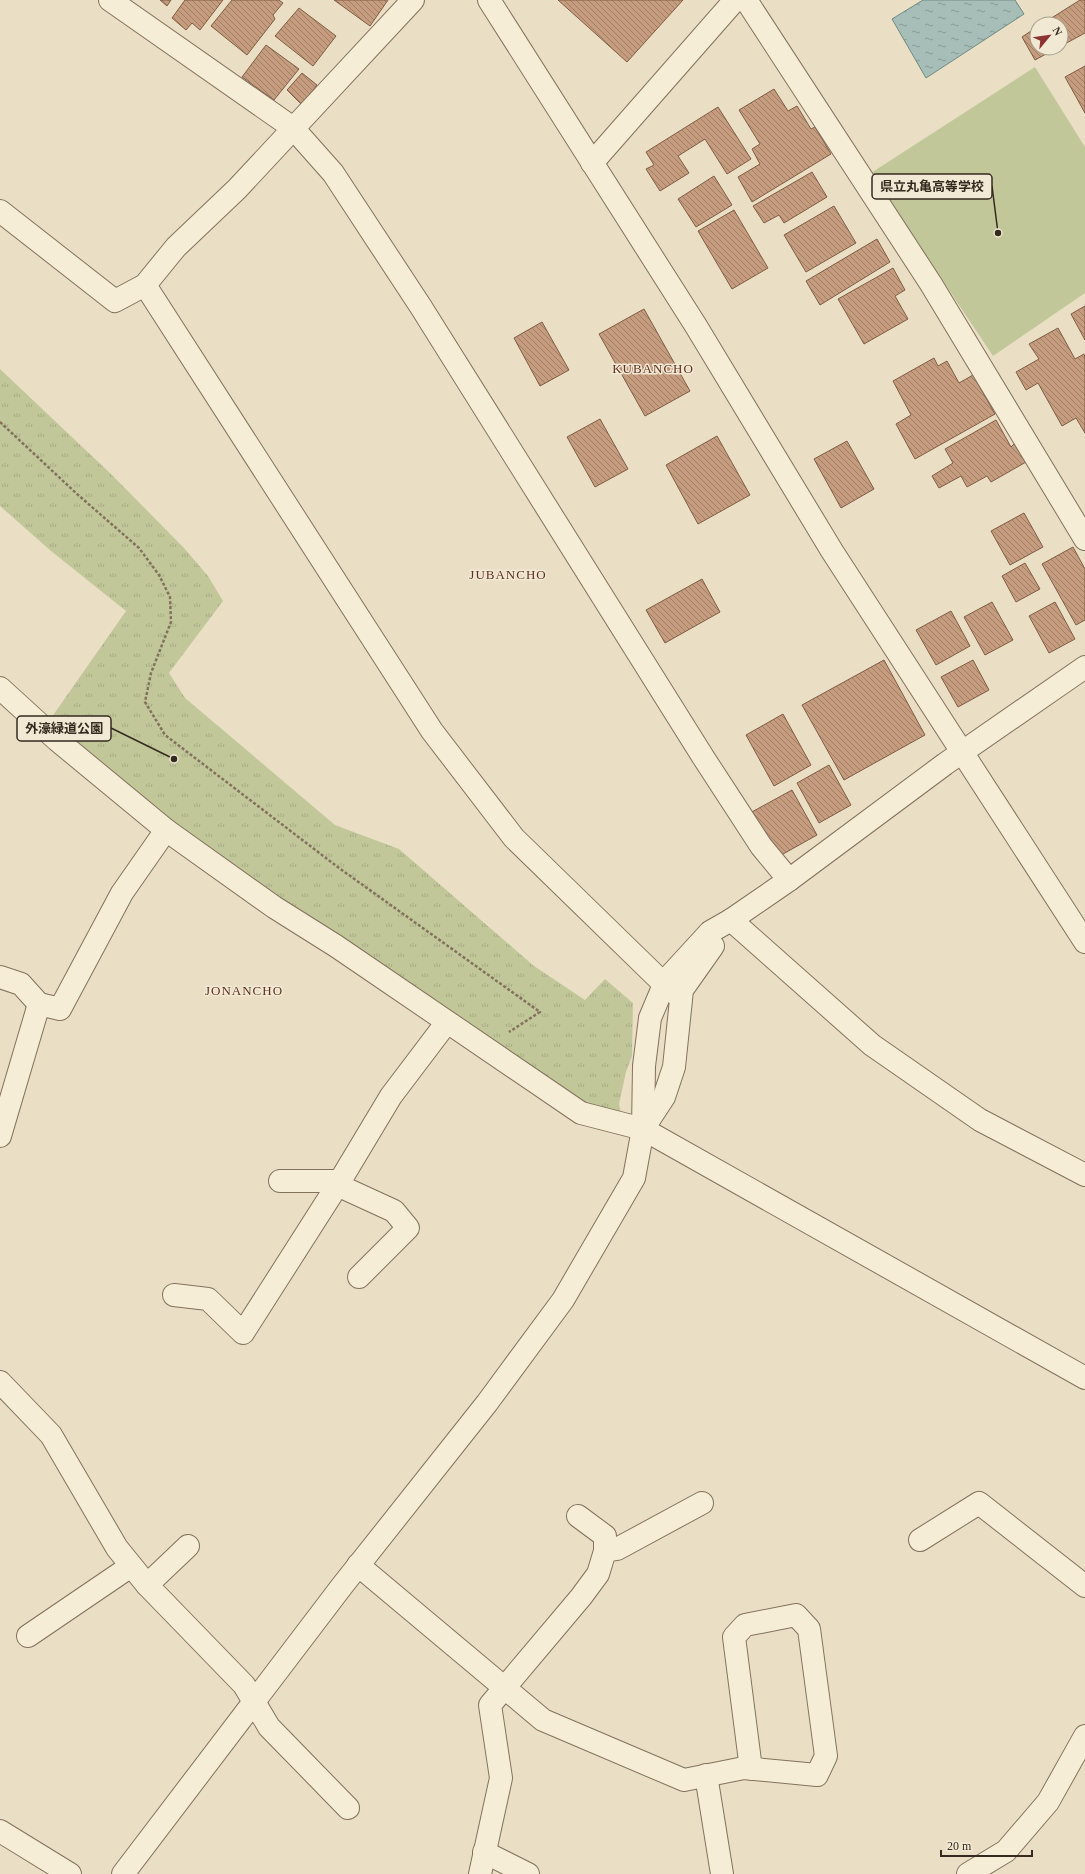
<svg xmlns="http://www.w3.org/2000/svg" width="1085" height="1874" font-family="'Times New Roman','Noto Sans JP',serif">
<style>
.green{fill:#c2c79a}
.park{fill:url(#park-tufts)}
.water{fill:url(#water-ripples);stroke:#6e8b84}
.building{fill:url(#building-back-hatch);stroke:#805c45}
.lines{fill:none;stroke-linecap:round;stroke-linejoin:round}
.minor-casing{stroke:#83715d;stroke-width:24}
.path{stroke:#83715d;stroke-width:2.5;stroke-dasharray:3 2;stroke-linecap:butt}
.minor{stroke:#f6edd7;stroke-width:22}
.labels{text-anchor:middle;stroke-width:3;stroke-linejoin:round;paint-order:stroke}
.neighbourhood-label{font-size:13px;letter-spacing:1px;fill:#5d2f22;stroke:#f2e9d4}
.leader{fill:none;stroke:#352a1f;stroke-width:1.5}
.callout-dot{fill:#352a1f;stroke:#f2e9d4;stroke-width:1.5}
.callout{fill:#f2e9d4;stroke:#352a1f;stroke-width:1.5}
.callout-label{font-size:13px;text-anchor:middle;font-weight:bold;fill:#352a1f}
</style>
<defs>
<pattern id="park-tufts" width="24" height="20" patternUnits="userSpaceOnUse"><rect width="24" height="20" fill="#c2c79a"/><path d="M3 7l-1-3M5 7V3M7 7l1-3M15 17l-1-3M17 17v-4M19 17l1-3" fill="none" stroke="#a7ab84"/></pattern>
<pattern id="water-ripples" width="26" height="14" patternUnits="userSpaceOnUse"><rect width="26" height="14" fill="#a6beb7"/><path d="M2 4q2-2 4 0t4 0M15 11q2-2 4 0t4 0" fill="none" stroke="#889b94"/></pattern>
<pattern id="building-back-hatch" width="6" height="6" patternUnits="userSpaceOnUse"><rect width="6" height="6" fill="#c59c7e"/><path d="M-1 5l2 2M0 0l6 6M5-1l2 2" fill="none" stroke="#a17f67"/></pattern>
</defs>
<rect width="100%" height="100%" fill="#eadfc5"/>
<!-- green -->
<polygon class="green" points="1035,67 1085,147 1085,293 993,356 871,173"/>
<!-- park -->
<polygon class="park" points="0,369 111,474 184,548 208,576 223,601 169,673 185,698 335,825 399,849 534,966 585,1000 605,979 633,1003 632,1056 626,1072 619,1104 623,1124 586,1111 175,829 49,721 126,611 51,551 0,506"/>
<!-- water -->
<polygon class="water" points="923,0 1015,0 1024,14 926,78 892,19"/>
<!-- building -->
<g class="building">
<polygon points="160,0 171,0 167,6"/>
<polygon points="185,0 223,0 200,30 192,23 186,30 172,18"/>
<polygon points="232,0 279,0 283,3 273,15 275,19 247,55 211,26"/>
<polygon points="334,0 388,0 370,26"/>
<polygon points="558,0 683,0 627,62"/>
<polygon points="1080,0 1085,0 1085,33 1061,46 1061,24 1042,24"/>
<polygon points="299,8 336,36 313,66 275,36"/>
<polygon points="1037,27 1037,48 1057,48 1035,60 1022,37"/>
<polygon points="266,45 299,69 274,100 242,77"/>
<polygon points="1085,66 1085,113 1065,77"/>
<polygon points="302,73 317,85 302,105 287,90"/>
<polygon points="774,89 788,111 797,106 811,129 815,127 831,154 752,202 738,177 760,164 752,149 760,144 739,110"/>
<polygon points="718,107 751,159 727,174 705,139 678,156 689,173 660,191 646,169 654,165 646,152"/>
<polygon points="812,172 827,197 784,223 779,215 764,223 753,206"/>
<polygon points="714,176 732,205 696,227 678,199"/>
<polygon points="834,206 856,243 806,272 784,235"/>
<polygon points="734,210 768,268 732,289 698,231"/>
<polygon points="877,239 890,262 820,305 806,281"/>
<polygon points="893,268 905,290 895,296 908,319 864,344 838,299"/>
<polygon points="1085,306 1085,340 1071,314"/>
<polygon points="644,309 690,391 645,416 599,334"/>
<polygon points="542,322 569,370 540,386 514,338"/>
<polygon points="1058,328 1075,359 1084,354 1085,357 1085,433 1076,418 1062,426 1038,383 1026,390 1016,372 1039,359 1029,344"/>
<polygon points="934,358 938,366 947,361 959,383 973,375 995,414 915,459 896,424 911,415 893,381"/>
<polygon points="600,419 628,469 595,487 567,437"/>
<polygon points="996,420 1011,447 1015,443 1026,462 991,482 987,476 967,487 961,476 939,488 932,476 953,463 945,449"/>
<polygon points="717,436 750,495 698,524 666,465"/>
<polygon points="847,441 874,489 841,508 814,459"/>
<polygon points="1024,513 1043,547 1010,565 991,531"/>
<polygon points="1073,547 1085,569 1085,620 1076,625 1042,564"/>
<polygon points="1025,563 1040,589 1016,602 1002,576"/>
<polygon points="702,579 720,612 665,643 646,610"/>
<polygon points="992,602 1013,640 985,655 964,617"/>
<polygon points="1055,602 1075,639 1049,653 1029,616"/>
<polygon points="951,611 970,646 936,665 916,630"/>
<polygon points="884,660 925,735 844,780 802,705"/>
<polygon points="973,660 989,690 958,707 941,677"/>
<polygon points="783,714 811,765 774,786 746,735"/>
<polygon points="829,765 851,805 819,823 797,783"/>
<polygon points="792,790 817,835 776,858 750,813"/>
</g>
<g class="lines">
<defs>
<g id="minor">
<polyline points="110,0 293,128 333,173 421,307 705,760 761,846 789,880"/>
<polyline points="489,0 696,326 832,551 1085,942"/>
<polyline points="746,0 931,284 1085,539"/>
<polyline points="592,163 735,0"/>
<polyline points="0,211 115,301 145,285 176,247 237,189 413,0"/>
<polyline points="145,285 432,731 514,838 664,984 681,998"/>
<polyline points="0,688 57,740 166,830 274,907 336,946 581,1113 643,1129 1085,1378"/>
<polyline points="731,920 872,1045 980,1120 1085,1175"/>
<polyline points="0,977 21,984 39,1004"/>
<polyline points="643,1129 664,1097 674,1067 682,990 713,946"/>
<polyline points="0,1136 39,1004 60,1009 122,893 166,830"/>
<polyline points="280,1181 340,1181 346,1189 394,1211 408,1228 359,1277"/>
<polyline points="174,1295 208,1299 243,1333 340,1181 391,1096 447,1022"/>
<polyline points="0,1382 51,1435 117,1548 147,1585 244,1685 269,1727 348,1808"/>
<polyline points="578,1516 605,1536 605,1551"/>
<polyline points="920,1540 979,1503 1085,1586"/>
<polyline points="358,1565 543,1720 684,1780 744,1768 817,1775 826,1756 809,1629 796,1615 745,1625 734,1637 751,1769"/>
<polyline points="147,1585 188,1546"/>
<polyline points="28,1636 131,1566"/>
<polyline points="706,1775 722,1874"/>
<polyline points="0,1831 70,1874"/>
<polyline points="484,1852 528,1874"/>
<polyline points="123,1874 342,1586 487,1403 563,1300 634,1178 643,1129 644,1066 650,1018 666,980 710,932 731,920 789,880 945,764 1085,667"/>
<polyline points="480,1874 501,1778 490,1705 581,1597 598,1574 605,1551 617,1549 702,1503"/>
<polyline points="968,1874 1006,1851 1048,1802 1085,1736"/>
</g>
</defs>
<!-- minor casing -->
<use href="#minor" class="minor-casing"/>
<!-- path -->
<polyline class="path" points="0,422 77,494 139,548 159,575 170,597 171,622 151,673 145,702 165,735 339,868 540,1012 509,1032"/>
<!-- minor -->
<use href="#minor" class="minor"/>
</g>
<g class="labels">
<!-- neighbourhood labels -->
<g class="neighbourhood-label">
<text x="653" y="373">KUBANCHO</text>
<text x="508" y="579">JUBANCHO</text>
<text x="244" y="995">JONANCHO</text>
</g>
</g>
<!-- callouts -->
<path class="leader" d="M998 233L992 186M174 759L111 728"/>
<g class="callout-dot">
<circle cx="998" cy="233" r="4"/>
<circle cx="174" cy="759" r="4"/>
</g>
<g class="callout">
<rect x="872" y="174" width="120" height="25" rx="4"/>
<rect x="17" y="716" width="94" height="25" rx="4"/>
</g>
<g class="callout-label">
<text x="932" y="191">県立丸亀高等学校</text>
<text x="64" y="733">外濠緑道公園</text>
</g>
<!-- north arrow -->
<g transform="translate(1049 36) rotate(61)"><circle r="19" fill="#f2e9d4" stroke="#a69d8c"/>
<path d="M0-3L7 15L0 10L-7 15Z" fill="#8d3232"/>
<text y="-6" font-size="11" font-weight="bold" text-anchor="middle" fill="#352a1f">N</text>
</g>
<!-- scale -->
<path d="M941 1850v6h91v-6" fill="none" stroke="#352a1f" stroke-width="2"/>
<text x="947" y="1850" font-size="12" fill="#352a1f" stroke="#f2e9d4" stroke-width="3" paint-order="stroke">20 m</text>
</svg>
